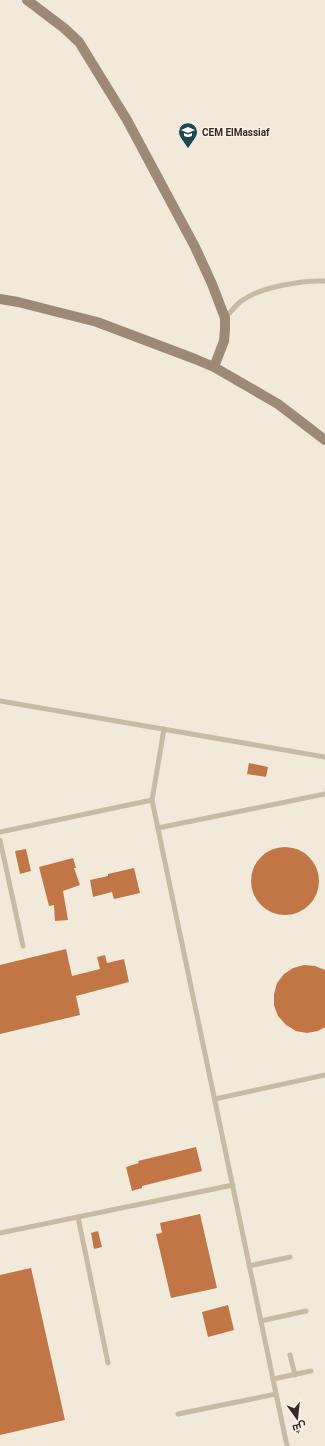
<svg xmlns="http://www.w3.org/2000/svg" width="325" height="1446" font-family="Roboto,Cairo,sans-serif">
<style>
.building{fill:#c37645}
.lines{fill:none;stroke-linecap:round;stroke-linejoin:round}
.lane{stroke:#c8bba6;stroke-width:5}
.secondary{stroke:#9c8a77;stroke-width:10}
.labels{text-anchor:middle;stroke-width:3;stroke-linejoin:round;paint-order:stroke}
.poi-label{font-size:10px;font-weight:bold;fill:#342d27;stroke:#f8f3e5;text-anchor:start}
</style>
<rect width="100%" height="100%" fill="#f1e9d9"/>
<!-- building -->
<g class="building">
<polygon points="249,763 268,767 266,777 247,774"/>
<circle cx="285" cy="881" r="34"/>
<polygon points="26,849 31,871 20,874 15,851"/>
<polygon points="73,858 76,868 74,868 80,885 63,891 68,920 55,921 54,905 49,906 39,867"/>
<polygon points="134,868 140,893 114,899 112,892 93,897 90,880 108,876 108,874"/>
<polygon points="66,949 72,976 100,969 97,957 105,955 107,963 124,959 129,982 76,996 80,1015 0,1034 0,965"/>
<polygon points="304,965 315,966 325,970 325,1027 318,1031 307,1033 296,1031 286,1025 278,1016 274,1005 274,994 277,983 284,974 293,968"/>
<polygon points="196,1147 202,1171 142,1186 142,1188 132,1191 126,1167 139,1163 138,1161"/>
<polygon points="200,1214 217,1288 171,1298 156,1234 162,1233 160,1223"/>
<polygon points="98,1231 102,1247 94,1249 91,1233"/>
<polygon points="31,1268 65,1420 0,1435 0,1275"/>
<polygon points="228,1305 234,1330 208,1337 202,1312"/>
</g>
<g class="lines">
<!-- lane -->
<g class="lane">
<path d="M225,318C231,312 236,304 243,300C261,287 303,280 325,281"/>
<polyline points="0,701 325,757"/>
<polyline points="164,729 152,800 287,1446"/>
<polyline points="158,828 325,794"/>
<polyline points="0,832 152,800"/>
<polyline points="0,840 23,946"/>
<polyline points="215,1099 325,1075"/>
<polyline points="78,1217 108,1363"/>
<polyline points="0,1233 233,1185"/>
<polyline points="249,1266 290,1257"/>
<polyline points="261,1321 306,1311"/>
<polyline points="290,1355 295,1375"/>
<polyline points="273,1379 311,1371"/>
<polyline points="178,1414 276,1394"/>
</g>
<!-- secondary -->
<g class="secondary">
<polyline points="27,0 64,28 79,42 127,120 195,247 212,284 225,318 225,329 224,341 214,367"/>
<polyline points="0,299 18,302 97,322 195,359 214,367 278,404 325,440"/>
</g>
</g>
<!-- icons -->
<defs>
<symbol id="school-pin" viewBox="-11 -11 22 30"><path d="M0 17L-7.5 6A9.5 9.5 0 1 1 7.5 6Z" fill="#1d4954" stroke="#f8f3e5"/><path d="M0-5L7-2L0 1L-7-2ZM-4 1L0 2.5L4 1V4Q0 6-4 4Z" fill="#fff"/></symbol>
</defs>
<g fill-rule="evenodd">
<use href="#school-pin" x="177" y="121" width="22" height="30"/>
</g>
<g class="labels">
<!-- poi labels -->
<g class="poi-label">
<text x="202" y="136">CEM ElMassiaf</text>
</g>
</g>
<!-- north arrow -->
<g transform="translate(297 1418) rotate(165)" stroke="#f8f3e5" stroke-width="3" paint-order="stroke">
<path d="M0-3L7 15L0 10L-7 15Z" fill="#342d27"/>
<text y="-6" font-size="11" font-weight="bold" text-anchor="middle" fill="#342d27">ش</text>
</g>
</svg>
